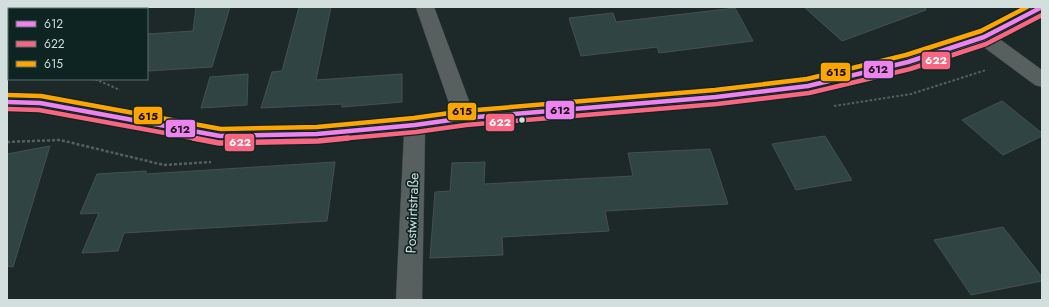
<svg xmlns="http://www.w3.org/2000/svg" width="1049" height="307" font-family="Jost,sans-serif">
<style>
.green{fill:#564157}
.building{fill:#304443;stroke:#46504f}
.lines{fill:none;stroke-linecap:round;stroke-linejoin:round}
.minor-casing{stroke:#3b4645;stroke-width:1}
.path-far1{stroke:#565f5e;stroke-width:2;stroke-dasharray:2.5 2;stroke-linecap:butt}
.path{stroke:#565f5e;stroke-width:2.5;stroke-dasharray:3 2;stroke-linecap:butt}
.minor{fill:#58605f;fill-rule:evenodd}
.bus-1-casing{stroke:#0e2422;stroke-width:7}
.bus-2-far1-casing{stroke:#0e2422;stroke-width:7}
.bus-2-casing{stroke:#0e2422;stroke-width:8}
.bus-3-casing{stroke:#0e2422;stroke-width:7}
.bus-1{stroke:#ee82ee;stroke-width:4.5}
.bus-2-far1{stroke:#fa6682;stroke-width:4.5}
.bus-2{stroke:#fa6682;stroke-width:5.5}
.bus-3{stroke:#ffa500;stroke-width:4.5}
.bus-dot{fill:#d2dfdd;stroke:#0e2422;stroke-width:1.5}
.labels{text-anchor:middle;stroke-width:3.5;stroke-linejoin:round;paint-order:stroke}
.street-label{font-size:14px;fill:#d2dfdd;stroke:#0e2422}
.line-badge{stroke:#0e2422;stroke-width:1.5}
.badge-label{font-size:11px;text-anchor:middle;font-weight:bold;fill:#fff}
.pale-badge-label{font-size:11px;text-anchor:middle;font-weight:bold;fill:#111}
</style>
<rect width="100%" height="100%" fill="#1d2928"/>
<!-- green -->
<polygon class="green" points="7,7 97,7 94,9 9,9 9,36 7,36"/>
<!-- building -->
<g class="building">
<polygon points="196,7 230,7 212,67 147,71 147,34 193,31"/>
<polygon points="299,7 331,7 316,80 402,74 402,102 342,107 342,104 261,108 272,72 282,71"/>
<polygon points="804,7 925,7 926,10 842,41"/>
<polygon points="735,8 753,41 659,53 657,47 581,56 569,18 613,13 616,22"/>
<polygon points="248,74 247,105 201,108 210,77"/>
<polygon points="1002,101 1042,133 1042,136 1003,155 962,120"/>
<polygon points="825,136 852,180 796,190 772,144"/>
<polygon points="50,146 13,267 7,266 7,154"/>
<polygon points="710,149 728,204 605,211 609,231 502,237 503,255 430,258 435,192 450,191 452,163 485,162 484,184 633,176 628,153"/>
<polygon points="335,162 327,221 124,233 118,251 82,253 99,213 80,214 97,174 146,171 146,174"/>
<polygon points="1003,227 1042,277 1042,281 971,295 934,240"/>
</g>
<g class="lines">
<defs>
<polygon id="minor" points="416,7 434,7 472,109 716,89 808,79 906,55 977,32 1027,7 1042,7 1042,15 998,38 1042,70 1042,87 1035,85 981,45 908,69 808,93 716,105 465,126 425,132 422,300 396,300 404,134 317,142 220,145 40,111 7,110 7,94 40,95 220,127 317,126 415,117 452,112"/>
</defs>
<!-- minor casing -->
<use href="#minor" class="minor-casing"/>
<!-- path-far1 -->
<g class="path-far1">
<polyline points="79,9 82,7"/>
<polyline points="7,20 9,20"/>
<polyline points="7,48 9,48"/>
<polyline points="95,79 120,90"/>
<polyline points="834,106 911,94 986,70"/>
</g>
<!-- path -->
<polyline class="path" points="7,142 60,140 164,165 211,162"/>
<!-- minor -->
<use href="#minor" class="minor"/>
<defs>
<polyline id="bus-1" points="7,102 40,103 220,136 317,134 415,125 465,118 716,97 808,86 908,62 984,37 1042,7"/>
<g id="bus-2-far1">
<polyline points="7,109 39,110 198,139"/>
<polyline points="338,139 416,132 466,125 717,104 809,93 910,69 986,44 1042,15"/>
</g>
<polyline id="bus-2" points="193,138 219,143 318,141 348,138"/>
<polyline id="bus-3" points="7,95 41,96 221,129 317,127 414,118 464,111 715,90 807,79 906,55 981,31 1027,7"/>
</defs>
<!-- bus-1 casing -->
<use href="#bus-1" class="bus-1-casing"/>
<!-- bus-2-far1 casing -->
<use href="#bus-2-far1" class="bus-2-far1-casing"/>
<!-- bus-2 casing -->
<use href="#bus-2" class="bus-2-casing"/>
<!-- bus-3 casing -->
<use href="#bus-3" class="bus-3-casing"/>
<!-- bus-1 -->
<use href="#bus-1" class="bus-1"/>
<!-- bus-2-far1 -->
<use href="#bus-2-far1" class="bus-2-far1"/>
<!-- bus-2 -->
<use href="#bus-2" class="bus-2"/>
<!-- bus-3 -->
<use href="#bus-3" class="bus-3"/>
</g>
<!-- markers -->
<circle class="bus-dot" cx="522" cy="120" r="3.5"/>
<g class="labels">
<!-- street labels -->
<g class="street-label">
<text transform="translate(412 213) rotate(-88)" y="5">Postwirtstraße</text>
</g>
</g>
<g class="line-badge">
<rect x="921" y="51" width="30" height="19" rx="4" fill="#fa6682"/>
<rect x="863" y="60" width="31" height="19" rx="4" fill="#ee82ee"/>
<rect x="820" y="62" width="31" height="20" rx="4" fill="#ffa500"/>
<rect x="545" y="100" width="30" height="20" rx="4" fill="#ee82ee"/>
<rect x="447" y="102" width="30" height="19" rx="4" fill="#ffa500"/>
<rect x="133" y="106" width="30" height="19" rx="4" fill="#ffa500"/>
<rect x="485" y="113" width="30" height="19" rx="4" fill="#fa6682"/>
<rect x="165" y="119" width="31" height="19" rx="4" fill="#ee82ee"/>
<rect x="224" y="133" width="31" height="19" rx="4" fill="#fa6682"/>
</g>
<g class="badge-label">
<text x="936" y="64">622</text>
<text x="500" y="126">622</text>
<text x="240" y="146">622</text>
</g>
<g class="pale-badge-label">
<text x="878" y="73">612</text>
<text x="836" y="76">615</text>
<text x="560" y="114">612</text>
<text x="462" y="115">615</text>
<text x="148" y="120">615</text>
<text x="180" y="133">612</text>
</g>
<!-- border -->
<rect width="1049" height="307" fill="none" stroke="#d2dfdd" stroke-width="16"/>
<!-- legend -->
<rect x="8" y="8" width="140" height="72" fill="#0e2422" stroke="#5c6f6d"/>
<rect x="16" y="21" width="20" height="6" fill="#ee82ee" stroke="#5c6f6d"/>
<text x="44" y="28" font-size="12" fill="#d2dfdd">612</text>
<rect x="16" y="41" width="20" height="6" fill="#fa6682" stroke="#5c6f6d"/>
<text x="44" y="48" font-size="12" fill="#d2dfdd">622</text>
<rect x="16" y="61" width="20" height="6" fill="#ffa500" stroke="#5c6f6d"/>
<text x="44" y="68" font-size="12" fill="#d2dfdd">615</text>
</svg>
